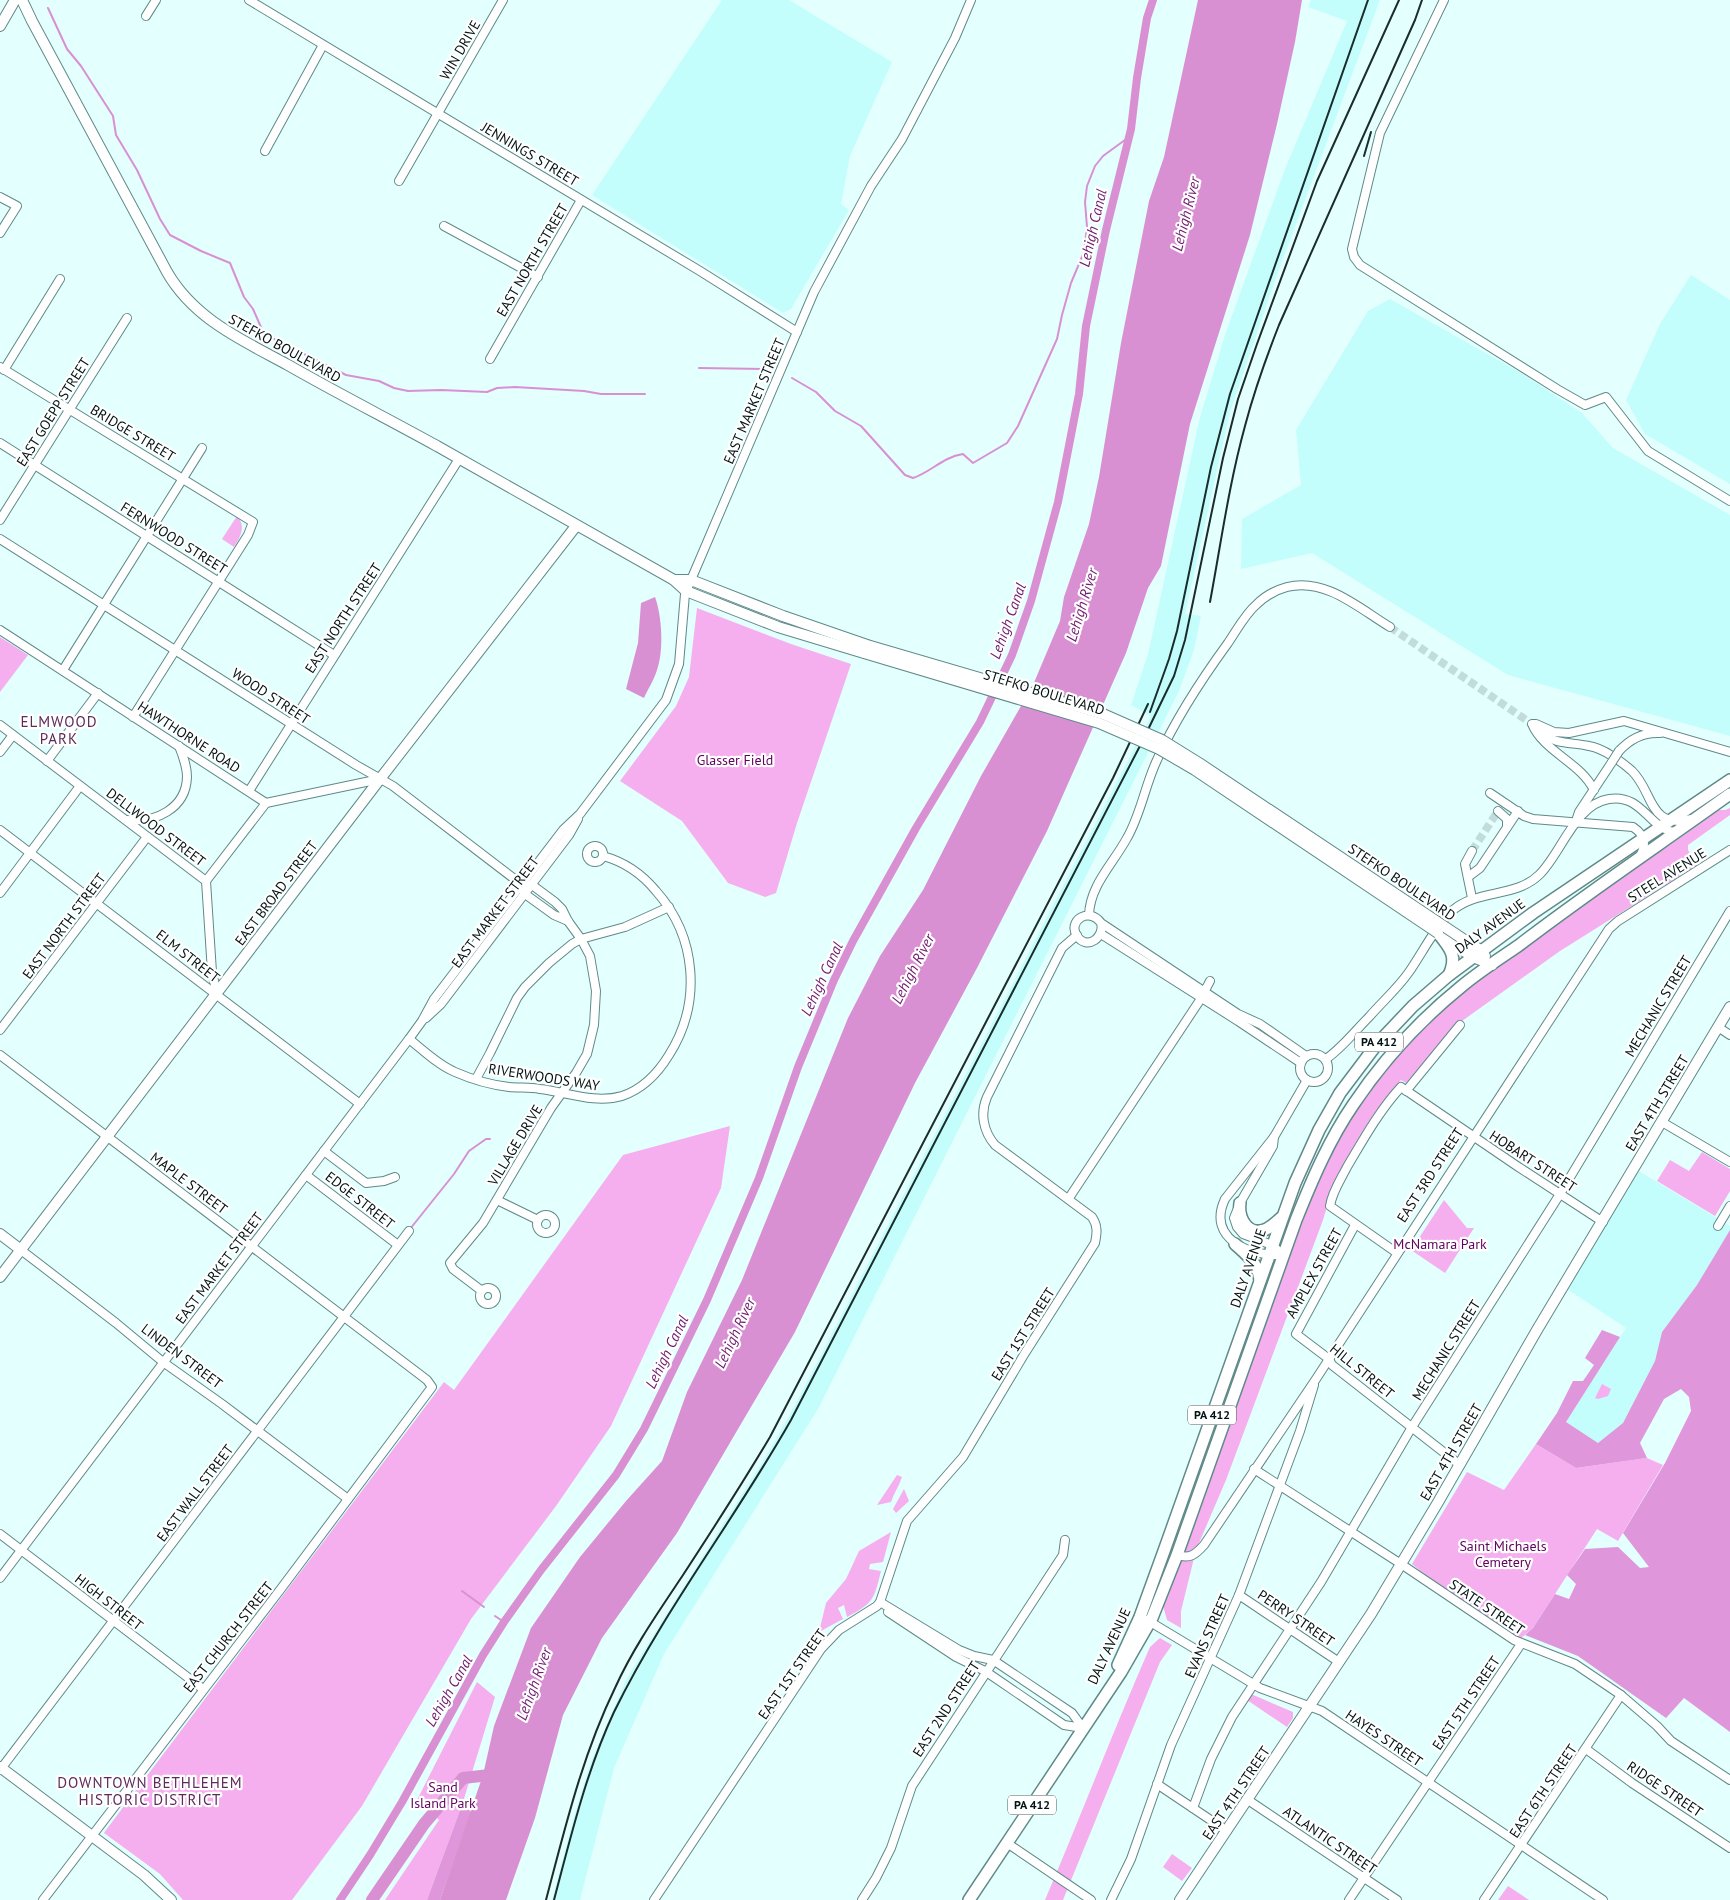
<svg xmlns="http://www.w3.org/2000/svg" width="1730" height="1900" font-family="'PT Sans',sans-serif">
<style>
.built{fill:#c4fefc}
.green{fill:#f5afef}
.forest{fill:#e096da}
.water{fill:#d990d3}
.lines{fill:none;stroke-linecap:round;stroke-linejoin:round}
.stream{stroke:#d990d3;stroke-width:2}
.canal{stroke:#d990d3;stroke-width:8}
.river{stroke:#d990d3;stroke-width:12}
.minor-tunnel{stroke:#c1dcdb;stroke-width:8;stroke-dasharray:8 4;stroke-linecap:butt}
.minor-casing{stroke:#5f8a89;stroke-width:10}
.major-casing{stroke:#5f8a89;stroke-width:12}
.highway-casing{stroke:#5f8a89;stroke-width:14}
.minor{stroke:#fff;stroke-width:8}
.major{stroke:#fff;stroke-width:10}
.highway{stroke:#fff;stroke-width:11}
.rail{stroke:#1b2c2c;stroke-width:2}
.minor-bridge-casing{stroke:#5f8a89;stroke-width:10;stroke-linecap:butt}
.major-bridge-casing{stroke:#5f8a89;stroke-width:12;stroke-linecap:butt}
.minor-bridge{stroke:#fff;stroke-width:8}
.major-bridge{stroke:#fff;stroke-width:10}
.labels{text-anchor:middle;stroke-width:4.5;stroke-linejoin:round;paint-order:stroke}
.shield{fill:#fff;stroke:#4f5a5a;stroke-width:1}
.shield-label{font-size:12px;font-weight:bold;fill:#031313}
.street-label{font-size:14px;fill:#031313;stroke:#fff}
.park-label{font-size:14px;fill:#60035e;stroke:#fff}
.water-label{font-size:15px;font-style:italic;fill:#701b6d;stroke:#fff}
.neighbourhood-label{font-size:15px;letter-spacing:1px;fill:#5d2a5a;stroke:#fff}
</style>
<rect width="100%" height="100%" fill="#e3fffe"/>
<!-- built -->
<g class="built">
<polygon points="722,0 789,0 892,62 850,156 841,204 849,210 791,309 783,313 592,195"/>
<polygon points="1311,0 1380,0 1278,272 1230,412 1185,614 1201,616 1194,650 1179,691 818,1409 664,1654 614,1768 580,1900 552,1900 574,1816 590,1764 626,1680 641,1655 769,1451 795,1405 1151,716 1131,705 1148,654 1200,417 1225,335 1285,169 1347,21 1308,7"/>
<polygon points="1691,275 1730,300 1730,484 1645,434 1626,400 1660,324"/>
<polygon points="1390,299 1521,373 1582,413 1613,448 1730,515 1730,736 1508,675 1312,553 1241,569 1242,519 1301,485 1296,430 1368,311"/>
<polygon points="1637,1170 1730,1226 1730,1230 1697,1285 1662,1332 1655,1361 1623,1423 1598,1443 1566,1422 1626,1328 1567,1289"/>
</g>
<!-- green -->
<g class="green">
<path d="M237,516C246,526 241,536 234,547L222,539Z"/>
<polygon points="697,608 791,644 851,664 797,823 776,893 765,897 728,883 682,821 620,781 676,706 689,677"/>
<polygon points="0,637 28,655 0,692"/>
<path d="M1730,808V815L1688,845V850L1697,865L1560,951L1455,1026L1406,1083L1401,1080C1366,1125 1340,1165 1323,1220L1226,1480L1196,1550L1181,1611V1628L1167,1620L1163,1606L1299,1222L1330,1152L1363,1096L1411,1038L1473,982L1661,848L1662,850L1719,810H1725Z"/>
<polygon points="730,1126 721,1188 611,1426 556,1506 471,1619 362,1806 292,1900 183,1900 160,1874 104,1833 106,1830 444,1382 454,1390 623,1155"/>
<polygon points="1702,1152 1730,1169 1730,1191 1715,1216 1657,1181 1670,1160 1689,1171"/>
<polygon points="1444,1200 1467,1228 1474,1228 1445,1273 1411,1250"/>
<polygon points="1602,1384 1611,1389 1608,1396 1598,1399 1595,1398"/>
<polygon points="1536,1444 1576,1468 1647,1458 1663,1465 1618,1541 1597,1529 1533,1628 1520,1639 1463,1606 1412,1564 1467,1472 1504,1490"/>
<path d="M897,1475L902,1477C899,1486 894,1493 891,1502L877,1505Z"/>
<polygon points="904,1489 909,1501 896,1513 893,1509"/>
<path d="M891,1532L883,1562L870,1564L869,1569L881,1571C874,1599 874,1603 847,1617L844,1605L838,1608L843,1619L819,1632L826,1603L846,1579L859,1551Z"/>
<path d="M1160,1638L1172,1645L1160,1662L1063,1900H1045C1081,1816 1113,1731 1150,1647Z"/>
<polygon points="477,1682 495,1697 463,1802 427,1900 385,1900 439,1820 417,1800"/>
<polygon points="1251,1694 1293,1712 1293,1718 1287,1727 1247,1700"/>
<polygon points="1172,1854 1192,1868 1182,1881 1163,1867"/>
<polygon points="1508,1886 1529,1900 1498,1900"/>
</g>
<!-- forest -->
<g class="forest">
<polygon points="1730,1230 1730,1732 1684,1698 1666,1718 1578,1656 1525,1635 1533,1628 1555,1594 1569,1599 1576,1584 1567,1575 1585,1549 1618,1547 1640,1568 1649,1567 1623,1533 1665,1463 1691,1411 1689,1397 1681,1389 1664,1399 1640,1443 1647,1458 1576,1468 1536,1444 1557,1413 1573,1381 1583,1381 1594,1365 1585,1358 1602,1330 1620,1337 1566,1422 1598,1443 1623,1423 1655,1361 1662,1332 1697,1285"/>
<polygon points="463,1802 471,1812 440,1900 427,1900"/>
</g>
<!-- water -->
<g class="water">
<polygon points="1198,0 1302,0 1295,42 1277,124 1250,235 1190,424 1161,566 1148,588 1126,653 1047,831 977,968 915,1083 795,1332 677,1533 602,1638 563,1715 535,1818 506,1900 440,1900 483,1775 494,1726 531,1628 580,1557 626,1501 662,1461 687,1392 742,1280 848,1018 880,956 923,890 981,776 1033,685 1060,621 1064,597 1089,524 1099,477 1121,343 1149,201 1164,157"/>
<path d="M655,597C662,616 664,651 657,670C654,680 648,689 644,698L626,689L638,643L641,603Z"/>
</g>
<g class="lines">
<!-- stream -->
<g class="stream">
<polyline points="48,8 67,49 81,66 113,116 116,135 137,170 160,219 170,235 201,251 230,263 244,297 253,309 264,334 346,375 379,381 394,388 408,391 441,390 487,392 497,388 515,387 584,391 601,394 645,394"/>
<polyline points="699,368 772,369"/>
<path d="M792,378L816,392L835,411L861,426L905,475L913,478C931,472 943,457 963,454L973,463L1007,443L1018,426L1057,339L1062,315L1071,283L1084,252L1087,227L1085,202L1087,186L1095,166L1103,156L1129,137"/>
<polyline points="410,1229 454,1174 469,1151 486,1139 490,1139"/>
<polyline points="462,1591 484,1607"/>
<polyline points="495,1616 504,1622"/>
</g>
<!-- canal -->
<polyline class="canal" points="340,1900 370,1855 402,1802 483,1655 504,1622 541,1570 616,1475 644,1429 707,1300 759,1178 798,1067 834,980 853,941 916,828 980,722 1012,655 1031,601 1058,502 1079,394 1086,326 1106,230 1131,129 1137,78 1147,18 1153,0"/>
<!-- river -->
<polyline class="river" points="372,1900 424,1824 463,1778 499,1774"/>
<!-- minor-tunnel -->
<g class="minor-tunnel">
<polyline points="1390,627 1532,724"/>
<polyline points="1472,851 1496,814"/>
</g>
<defs>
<g id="minor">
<polyline points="249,0 700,271 797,332"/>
<polyline points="1444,0 1380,133 1352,249 1354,257 1360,265 1557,389 1585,405 1606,397 1648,451 1730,501"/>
<polyline points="146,16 156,0"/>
<polyline points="265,151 323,45"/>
<polyline points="399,181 503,0"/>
<polyline points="0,197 17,206 0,233"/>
<polyline points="444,226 538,277"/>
<polyline points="490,359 581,200"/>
<polyline points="0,367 253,522 248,535 133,717"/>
<polyline points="4,370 60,279"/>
<polyline points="0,443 334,655"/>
<polyline points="0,520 127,318"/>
<polyline points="0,539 356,765 393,786 521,884"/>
<polyline points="0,630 266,803 380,779"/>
<polyline points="63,670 202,448"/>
<polyline points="0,725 206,881 212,972 217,994"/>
<path d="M1541,734C1559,745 1570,742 1589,746C1603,748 1622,762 1632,771C1654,792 1648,830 1692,819"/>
<path d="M1619,751C1630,739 1643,732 1660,733"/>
<polyline points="0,752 13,735"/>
<polyline points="47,761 98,693"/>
<path d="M1594,790C1580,762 1544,752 1532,724H1536L1554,732L1569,733L1624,721L1730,752"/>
<polyline points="249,791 459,459"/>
<path d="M1490,793L1524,816L1533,819L1633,827C1645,835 1647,844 1640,856"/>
<polyline points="1498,811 1507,819 1507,827"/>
<polyline points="1577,818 1579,812 1612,762"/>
<path d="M127,820C155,823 186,809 187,777C187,766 183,756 179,746"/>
<polyline points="0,830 360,1104"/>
<circle cx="595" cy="854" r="8"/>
<polyline points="1472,851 1465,864 1472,898"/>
<polyline points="1468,877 1480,868 1518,811"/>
<polyline points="206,881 266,803"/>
<polyline points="523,889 525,894 554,915 568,921"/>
<polyline points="0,893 80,786"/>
<path d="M1089,915C1090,885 1113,864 1127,838C1141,814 1145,785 1157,760C1176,718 1201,680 1228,643C1237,630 1245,614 1257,604C1265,596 1276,590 1287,587C1325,577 1360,609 1390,627"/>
<path d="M1101,923C1105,937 1087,951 1077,936C1067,921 1089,906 1101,923L1238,1014L1260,1024L1306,1056"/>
<polyline points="1101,934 1238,1021 1301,1063"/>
<polyline points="426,1018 441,1004 569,835 578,819"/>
<polyline points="1718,1027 1730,1035"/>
<polyline points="0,1030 147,837"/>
<path d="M409,1039C423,1050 438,1065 455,1072C471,1079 492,1085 509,1087C519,1088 530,1087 540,1089C566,1092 595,1104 622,1096C643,1089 658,1073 669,1055C702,1003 697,937 656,891C642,874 625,862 603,856"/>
<circle cx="1314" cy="1068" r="14"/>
<polyline points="0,1055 427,1380 432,1387 280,1590 43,1900"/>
<path d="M1326,1059C1342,1048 1355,1031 1369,1017C1382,1002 1398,988 1409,972C1421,955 1438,922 1453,910C1478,889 1515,898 1539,875C1561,854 1575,804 1609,799C1643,793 1650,832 1677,832"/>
<polyline points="476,1079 490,1053 517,998 525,987 549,963 572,944 581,939 625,927 669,907"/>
<polyline points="1406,1091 1460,1025"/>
<polyline points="1662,1122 1730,1162"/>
<polyline points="1274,1137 1273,1146 1240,1203 1234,1218 1237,1227 1243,1234 1272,1245 1283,1255"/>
<polyline points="324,1151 366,1183 384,1181 395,1177"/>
<polyline points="306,1175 398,1245"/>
<polyline points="1069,1198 1200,1000 1210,981"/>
<polyline points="497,1200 538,1220"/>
<circle cx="546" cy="1224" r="9"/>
<polyline points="1355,1225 1296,1334 1329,1359 1332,1365 1460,1465"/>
<polyline points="1718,1226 1730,1206"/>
<polyline points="21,1250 116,1323 163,1362 222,1404 348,1499"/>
<path d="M1397,1253L1330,1206C1332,1192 1341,1179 1347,1167C1363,1140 1379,1111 1401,1087L1517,1166L1603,1222"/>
<path d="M1283,1255C1251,1257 1206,1239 1225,1199L1274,1137L1307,1080"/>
<circle cx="488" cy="1296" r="8"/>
<polyline points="482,1291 453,1269 450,1263 483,1223 551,1108 576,1073 587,1054 594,1025 596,991 590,956 581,939 568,921 562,909 555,902 532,885 521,884"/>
<polyline points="1254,1469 1401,1564 1514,1640 1575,1664 1621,1695 1657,1726 1671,1741 1730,1780"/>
<polyline points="0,1534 203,1689"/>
<path d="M1177,1555C1190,1559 1195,1555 1204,1545L1316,1379L1609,929L1618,921L1730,850"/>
<polyline points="0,1578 409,1039 422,1021 434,999 563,830 580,814 666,700 679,664 685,594 814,292 871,186 902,139 955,38 971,0"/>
<polyline points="1239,1595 1339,1662"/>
<polyline points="880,1602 959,1650 974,1656 993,1660 1072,1713 1083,1728"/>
<polyline points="888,1612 956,1657 985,1671 1064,1725 1083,1728"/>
<polyline points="1147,1620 1260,1688 1322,1711 1603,1900"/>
<polyline points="1586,1749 1632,1783 1730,1848"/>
<polyline points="0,1770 409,1231"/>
<polyline points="1157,1784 1227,1831"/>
<polyline points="1248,1800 1397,1900"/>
<polyline points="1193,1808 1211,1759 1232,1717 1321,1582 1412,1427 1560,1194 1730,911"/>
<polyline points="1007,1843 1091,1900"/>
<path d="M654,1900L821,1649L839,1630L877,1606L880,1602L907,1521L963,1457L1025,1353L1095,1243C1097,1233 1098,1226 1092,1217L995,1145C983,1131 980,1113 987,1097L1062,948L1077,935"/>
<polyline points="862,1900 876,1878 891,1848 912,1786 1063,1555 1065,1540"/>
<polyline points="1111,1900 1131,1859 1171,1745 1239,1595 1300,1431 1314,1385"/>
<polyline points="1349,1900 1521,1644"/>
<polyline points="1484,1900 1621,1695"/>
</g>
<g id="major">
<path d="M22,0L32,21L167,272C194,319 242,340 288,365C337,393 388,419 437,446C516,491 595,536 674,580L686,591L778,627L864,653"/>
<polyline points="0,26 15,0"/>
<polyline points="674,580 691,580 783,616 867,645"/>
<polyline points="1443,937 1473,957 1492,965"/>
<polyline points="1466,941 1482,951 1485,956"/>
<polyline points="0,1234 21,1250"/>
<polyline points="0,1277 380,779 576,526"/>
<polyline points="0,1767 144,1875 171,1900"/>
<polyline points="1180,1900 1371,1614 1437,1504 1537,1330 1730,1007"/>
</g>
<g id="highway">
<path d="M1438,933C1450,948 1458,956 1449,975"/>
<path d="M1240,1203C1238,1217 1247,1236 1264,1230C1271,1228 1276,1222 1281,1218"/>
<path d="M1235,1244C1247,1255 1258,1263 1260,1280"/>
<polyline points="1118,1665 1140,1617 1164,1551 1295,1183 1319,1130 1340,1093 1377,1044 1413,1006 1449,975 1533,913 1730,780"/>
<path d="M969,1900L1121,1672L1152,1618L1177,1555L1296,1220C1312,1180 1329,1140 1353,1105C1383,1060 1420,1020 1462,986C1480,971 1499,959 1518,946C1587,893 1659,845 1730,794"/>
</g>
</defs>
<!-- minor casing -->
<use href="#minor" class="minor-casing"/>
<!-- major casing -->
<use href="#major" class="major-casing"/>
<!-- highway casing -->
<use href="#highway" class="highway-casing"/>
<!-- minor -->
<use href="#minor" class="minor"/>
<!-- major -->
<use href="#major" class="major"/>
<!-- highway -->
<use href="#highway" class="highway"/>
<!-- rail -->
<g class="rail">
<polyline points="1364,156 1371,132"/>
<path d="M1210,602C1221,543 1229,484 1245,426C1254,392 1266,358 1279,325L1415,20L1422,0"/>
<polyline points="1150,712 1169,659 1177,631 1211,467 1230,394 1368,0"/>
<path d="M546,1900C565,1828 582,1756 615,1688C633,1648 659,1611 683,1575C713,1529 742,1484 770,1437L1113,778L1148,704"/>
<path d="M554,1900C571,1836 586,1772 614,1712C664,1610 735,1519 791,1420L1142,742L1174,676L1185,640L1223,458L1238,399L1257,344L1317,181L1399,0"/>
</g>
<defs>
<polyline id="minor-bridge" points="1612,762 1619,751"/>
<g id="major-bridge">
<polyline points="867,645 1103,714 1162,740 1199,763 1466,941"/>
<polyline points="864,653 1099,723 1159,749 1195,770 1438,933"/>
</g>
</defs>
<!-- minor-bridge casing -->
<use href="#minor-bridge" class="minor-bridge-casing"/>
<!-- major-bridge casing -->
<use href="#major-bridge" class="major-bridge-casing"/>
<!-- minor-bridge -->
<use href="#minor-bridge" class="minor-bridge"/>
<!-- major-bridge -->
<use href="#major-bridge" class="major-bridge"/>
</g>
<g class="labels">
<!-- shield labels -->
<g class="shield">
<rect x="1355" y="1032.5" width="48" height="19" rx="4"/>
<rect x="1188" y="1405.5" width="48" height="19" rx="4"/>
<rect x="1008" y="1795.5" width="48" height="19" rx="4"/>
</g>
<g class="shield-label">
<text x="1379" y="1046">PA 412</text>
<text x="1212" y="1419">PA 412</text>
<text x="1032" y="1809">PA 412</text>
</g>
<!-- street labels -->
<g class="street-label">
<text transform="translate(460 50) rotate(-60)" y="5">WIN DRIVE</text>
<text transform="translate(530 154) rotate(31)" y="5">JENNINGS STREET</text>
<text transform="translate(532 260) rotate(-60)" y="5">EAST NORTH STREET</text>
<text transform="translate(285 348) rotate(29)" y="5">STEFKO BOULEVARD</text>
<text transform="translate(754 401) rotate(-67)" y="5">EAST MARKET STREET</text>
<text transform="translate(53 412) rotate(-58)" y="5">EAST GOEPP STREET</text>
<text transform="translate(133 433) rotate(31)" y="5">BRIDGE STREET</text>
<text transform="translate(174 538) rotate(32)" y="5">FERNWOOD STREET</text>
<text transform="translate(343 618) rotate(-57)" y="5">EAST NORTH STREET</text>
<text transform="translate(1044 692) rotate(17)" y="5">STEFKO BOULEVARD</text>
<text transform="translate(271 696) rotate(33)" y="5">WOOD STREET</text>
<text transform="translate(189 737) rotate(33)" y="5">HAWTHORNE ROAD</text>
<text transform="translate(156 827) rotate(37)" y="5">DELLWOOD STREET</text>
<text transform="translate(1667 875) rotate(-32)" y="5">STEEL AVENUE</text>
<text transform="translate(1402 882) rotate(34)" y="5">STEFKO BOULEVARD</text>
<text transform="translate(276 893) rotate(-53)" y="5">EAST BROAD STREET</text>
<text transform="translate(495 912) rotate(-53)" y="5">EAST MARKET STREET</text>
<text transform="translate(64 926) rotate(-53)" y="5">EAST NORTH STREET</text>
<text transform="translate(1490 926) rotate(-36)" y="5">DALY AVENUE</text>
<text transform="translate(188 956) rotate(38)" y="5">ELM STREET</text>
<text transform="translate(1658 1006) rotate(-59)" y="5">MECHANIC STREET</text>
<text transform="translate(544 1077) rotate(9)" y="5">RIVERWOODS WAY</text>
<text transform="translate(1657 1103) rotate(-59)" y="5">EAST 4TH STREET</text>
<text transform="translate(515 1145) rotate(-59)" y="5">VILLAGE DRIVE</text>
<text transform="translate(1533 1161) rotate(33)" y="5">HOBART STREET</text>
<text transform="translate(1430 1175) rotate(-57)" y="5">EAST 3RD STREET</text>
<text transform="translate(189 1183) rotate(37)" y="5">MAPLE STREET</text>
<text transform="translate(360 1200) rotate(38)" y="5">EDGE STREET</text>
<text transform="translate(219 1268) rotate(-53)" y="5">EAST MARKET STREET</text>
<text transform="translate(1248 1268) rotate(-71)" y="5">DALY AVENUE</text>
<text transform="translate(1314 1273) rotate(-61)" y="5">AMPLEX STREET</text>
<text transform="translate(1023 1334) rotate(-58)" y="5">EAST 1ST STREET</text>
<text transform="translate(1446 1350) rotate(-58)" y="5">MECHANIC STREET</text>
<text transform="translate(182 1356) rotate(37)" y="5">LINDEN STREET</text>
<text transform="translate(1362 1371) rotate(39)" y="5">HILL STREET</text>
<text transform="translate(1451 1452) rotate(-60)" y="5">EAST 4TH STREET</text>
<text transform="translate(195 1493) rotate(-53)" y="5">EAST WALL STREET</text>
<text transform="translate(109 1602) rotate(38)" y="5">HIGH STREET</text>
<text transform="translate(1487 1607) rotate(34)" y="5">STATE STREET</text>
<text transform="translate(1296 1618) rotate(34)" y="5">PERRY STREET</text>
<text transform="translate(1207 1636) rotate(-66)" y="5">EVANS STREET</text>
<text transform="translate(228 1637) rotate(-52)" y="5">EAST CHURCH STREET</text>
<text transform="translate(1109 1646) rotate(-65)" y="5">DALY AVENUE</text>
<text transform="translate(792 1674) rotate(-55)" y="5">EAST 1ST STREET</text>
<text transform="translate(1466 1703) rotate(-56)" y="5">EAST 5TH STREET</text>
<text transform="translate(946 1709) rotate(-57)" y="5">EAST 2ND STREET</text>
<text transform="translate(1384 1738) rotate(34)" y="5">HAYES STREET</text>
<text transform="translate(1665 1789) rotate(34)" y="5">RIDGE STREET</text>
<text transform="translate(1543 1791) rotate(-56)" y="5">EAST 6TH STREET</text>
<text transform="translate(1236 1793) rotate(-56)" y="5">EAST 4TH STREET</text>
<text transform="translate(1330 1840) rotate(34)" y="5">ATLANTIC STREET</text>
</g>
<!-- park labels -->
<g class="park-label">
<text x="735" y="765">Glasser Field</text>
<text x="1440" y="1249">McNamara Park</text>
<text x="1503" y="1551">Saint Michaels<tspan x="1503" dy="16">Cemetery</tspan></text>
<text x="443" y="1792">Sand<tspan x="443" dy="16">Island Park</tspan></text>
</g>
<!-- water labels -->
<g class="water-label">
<text transform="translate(1186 214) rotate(-76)" y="5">Lehigh River</text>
<text transform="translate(1093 228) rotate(-77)" y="5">Lehigh Canal</text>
<text transform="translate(1082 605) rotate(-73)" y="5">Lehigh River</text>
<text transform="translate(1008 621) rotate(-70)" y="5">Lehigh Canal</text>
<text transform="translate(913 969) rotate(-63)" y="5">Lehigh River</text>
<text transform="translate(822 979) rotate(-65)" y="5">Lehigh Canal</text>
<text transform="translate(735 1333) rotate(-65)" y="5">Lehigh River</text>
<text transform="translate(667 1352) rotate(-64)" y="5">Lehigh Canal</text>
<text transform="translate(534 1684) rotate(-70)" y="5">Lehigh River</text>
<text transform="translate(449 1691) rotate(-60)" y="5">Lehigh Canal</text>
</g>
<!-- neighbourhood labels -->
<g class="neighbourhood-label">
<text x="59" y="727">ELMWOOD<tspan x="59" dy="17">PARK</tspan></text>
<text x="150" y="1788">DOWNTOWN BETHLEHEM<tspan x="150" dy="17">HISTORIC DISTRICT</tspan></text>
</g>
</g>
</svg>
